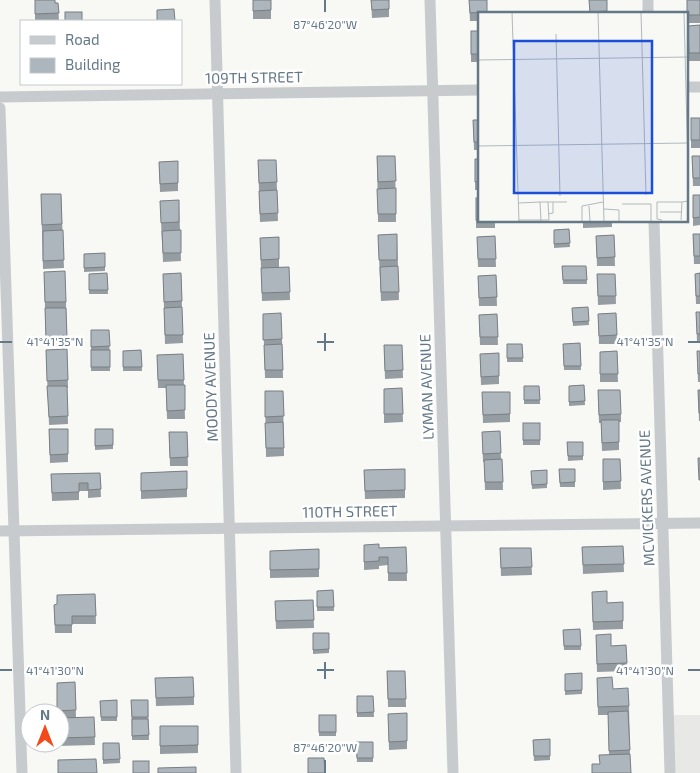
<svg xmlns="http://www.w3.org/2000/svg" width="700" height="773" font-family="'Exo 2',sans-serif">
<style>
.built{fill:#e8e9e7}
.lines{fill:none;stroke-linecap:round;stroke-linejoin:round}
.street{stroke:#c7cbce;stroke-width:11}
.wall{fill:#959da2}
.building{fill:#adb6bc;stroke:#797f84}
.ticks{fill:none;stroke:#647888;stroke-width:2}
.labels{text-anchor:middle;stroke-width:5;stroke-linejoin:round;paint-order:stroke}
.street-label{font-size:15px;fill:#647888;stroke:#fff}
.inset-road{fill:none;stroke:#b0b9bf;stroke-width:1}
.view{fill:#1d4ed8;fill-opacity:0.15;stroke:#1d4ed8;stroke-width:2.5}
.inset-edge{fill:none;stroke:#647888;stroke-width:2.5}
.ticks-label{font-size:12px;text-anchor:middle;fill:#647888;stroke:#fff;stroke-width:5;stroke-linejoin:round;paint-order:stroke}
</style>
<rect width="100%" height="100%" fill="#f8f8f4"/>
<!-- built -->
<polygon class="built" points="670,715 700,715 700,773 672,773"/>
<g class="lines">
<!-- street -->
<g class="street">
<polyline points="215,0 236,773"/>
<polyline points="430,0 453,773"/>
<polyline points="648,0 648,14"/>
<polyline points="686,87 700,87"/>
<polyline points="0,97 479,90"/>
<polyline points="0,108 22,773"/>
<polyline points="654,221 670,773"/>
<polyline points="0,531 700,523"/>
</g>
</g>
<!-- wall -->
<g class="wall">
<polygon points="35,0 58,3 59,21 35,21"/>
<rect x="253" y="0" width="18" height="19"/>
<polygon points="371,0 389,0 389,17 372,18"/>
<polygon points="469,0 487,0 487,14 479,14 479,21 470,21"/>
<polygon points="589,0 607,0 607,14 590,14"/>
<rect x="687" y="0" width="13" height="23"/>
<polygon points="700,25 700,61 689,61 688,26"/>
<rect x="471" y="31" width="8" height="31"/>
<rect x="691" y="118" width="9" height="30"/>
<polygon points="473,120 479,120 479,150 474,150"/>
<polygon points="377,156 395,156 396,222 378,222"/>
<polygon points="692,156 700,156 700,186 693,186"/>
<rect x="475" y="159" width="4" height="31"/>
<polygon points="258,160 276,160 277,190 259,191"/>
<polygon points="178,161 178,191 160,192 159,162"/>
<polygon points="277,190 278,221 260,222 259,191"/>
<polygon points="41,194 61,194 64,268 43,269"/>
<polygon points="693,195 700,195 700,225 693,226"/>
<polygon points="476,198 479,198 479,221 495,221 495,228 476,228"/>
<polygon points="179,200 181,261 163,262 160,201"/>
<polygon points="583,221 612,221 612,227 583,228"/>
<polygon points="569,229 570,247 554,248 554,230"/>
<polygon points="397,234 399,300 381,301 378,235"/>
<polygon points="693,234 700,234 700,264 694,264"/>
<polygon points="614,235 615,266 597,266 596,236"/>
<polygon points="495,236 496,267 478,267 477,237"/>
<polygon points="279,237 279,267 289,267 290,300 262,301 260,238"/>
<polygon points="105,253 105,271 84,272 84,254"/>
<polygon points="562,266 586,266 587,284 563,284"/>
<polygon points="44,272 66,302 67,346 46,347"/>
<polygon points="107,273 108,294 89,294 89,274"/>
<polygon points="181,273 183,343 165,344 163,274"/>
<polygon points="700,273 700,304 696,304 695,274"/>
<polygon points="597,274 615,274 616,304 598,305"/>
<polygon points="496,275 497,306 479,306 478,276"/>
<polygon points="588,307 589,325 573,326 572,308"/>
<polygon points="696,312 700,312 700,342 697,342"/>
<polygon points="616,313 617,344 599,344 598,314"/>
<polygon points="263,314 282,339 283,378 265,378"/>
<polygon points="497,314 498,345 480,345 479,315"/>
<polygon points="91,330 109,330 110,371 91,371"/>
<polygon points="580,343 581,370 564,370 563,344"/>
<polygon points="507,344 522,344 523,362 507,362"/>
<polygon points="384,345 402,345 403,378 385,379"/>
<polygon points="67,349 68,388 67,388 68,424 49,425 46,350"/>
<polygon points="141,350 142,371 123,371 123,351"/>
<polygon points="617,351 618,382 600,382 600,352"/>
<polygon points="697,351 700,351 700,382 698,382"/>
<polygon points="499,353 499,384 481,385 480,354"/>
<polygon points="183,354 185,419 167,419 166,388 158,388 157,355"/>
<polygon points="584,385 585,405 569,406 569,386"/>
<polygon points="524,386 539,386 540,404 524,404"/>
<polygon points="402,388 403,422 384,423 384,389"/>
<polygon points="598,390 621,414 621,422 619,422 619,450 602,451 601,423 599,423"/>
<polygon points="698,390 700,390 700,421 699,421"/>
<polygon points="265,391 283,391 284,456 266,457"/>
<polygon points="482,392 510,392 510,422 483,423"/>
<rect x="523" y="423" width="17" height="22"/>
<polygon points="49,429 68,429 68,462 50,463"/>
<polygon points="95,429 113,429 113,449 95,450"/>
<polygon points="500,431 501,459 502,459 503,490 485,490 484,462 483,462 482,432"/>
<polygon points="169,432 187,432 188,466 170,466"/>
<polygon points="567,442 583,442 583,460 568,461"/>
<polygon points="603,459 620,459 621,489 603,490"/>
<polygon points="405,469 405,498 365,499 364,470"/>
<polygon points="559,469 575,469 575,487 560,487"/>
<polygon points="547,470 547,488 532,489 531,471"/>
<polygon points="187,471 187,497 141,499 141,473"/>
<polygon points="100,473 101,497 88,498 88,491 79,491 79,500 52,501 51,474"/>
<polygon points="364,545 379,548 406,547 407,581 388,581 388,565 379,566 379,569 364,570"/>
<polygon points="623,546 624,572 583,574 582,547"/>
<polygon points="500,548 531,548 532,575 501,576"/>
<polygon points="319,549 319,577 270,578 270,551"/>
<polygon points="333,590 334,611 317,611 317,591"/>
<polygon points="592,592 607,603 623,602 623,629 593,630"/>
<polygon points="95,594 96,624 72,624 72,633 55,633 54,605"/>
<polygon points="313,600 314,628 276,629 275,601"/>
<polygon points="580,629 581,650 564,650 563,630"/>
<polygon points="313,633 329,633 329,653 313,654"/>
<polygon points="596,635 611,646 626,645 627,671 597,672"/>
<polygon points="387,671 405,671 406,707 388,707"/>
<polygon points="582,673 582,694 565,695 565,674"/>
<polygon points="155,678 194,697 194,705 156,706"/>
<polygon points="597,678 613,689 629,706 630,754 599,764 609,755 608,715 598,715"/>
<polygon points="75,682 76,718 94,717 95,745 57,746 57,743 60,743 60,713 57,713 57,683"/>
<polygon points="357,696 373,696 374,717 357,717"/>
<polygon points="117,700 117,721 101,721 100,701"/>
<polygon points="131,700 148,700 149,740 132,740"/>
<polygon points="388,714 407,741 407,749 389,750"/>
<rect x="319" y="715" width="17" height="21"/>
<polygon points="160,726 198,726 198,753 160,754"/>
<polygon points="550,739 550,760 534,761 533,740"/>
<polygon points="356,742 373,742 373,762 357,762"/>
<polygon points="103,743 119,743 120,763 103,764"/>
</g>
<!-- building -->
<g class="building">
<polygon points="35,0 55,0 55,3 58,3 59,13 35,14"/>
<polygon points="253,0 271,0 271,10 253,11"/>
<polygon points="371,0 389,0 389,9 372,10"/>
<polygon points="469,0 487,0 487,12 470,13"/>
<polygon points="589,0 607,0 607,11 590,12"/>
<rect x="687" y="0" width="13" height="15"/>
<polygon points="174,9 175,21 157,21 157,10"/>
<rect x="65" y="12" width="17" height="9"/>
<polygon points="700,25 700,53 689,53 688,26"/>
<rect x="471" y="31" width="8" height="23"/>
<rect x="691" y="118" width="9" height="22"/>
<polygon points="473,120 479,120 479,142 474,142"/>
<polygon points="377,156 395,156 396,181 378,182"/>
<polygon points="692,156 700,156 700,178 693,178"/>
<polygon points="475,159 479,159 479,181 475,182"/>
<polygon points="258,160 276,160 277,182 259,183"/>
<polygon points="178,161 178,183 160,184 159,162"/>
<polygon points="396,188 396,214 378,214 377,189"/>
<polygon points="277,190 278,213 260,214 259,191"/>
<polygon points="41,194 61,194 62,224 42,225"/>
<polygon points="693,195 700,195 700,217 693,218"/>
<rect x="476" y="198" width="3" height="22"/>
<polygon points="179,200 179,222 161,223 160,201"/>
<polygon points="569,229 570,243 554,244 554,230"/>
<polygon points="63,230 64,260 43,261 43,231"/>
<polygon points="181,230 181,253 163,253 162,231"/>
<polygon points="397,234 397,260 379,260 378,235"/>
<polygon points="693,234 700,234 700,256 694,256"/>
<polygon points="614,235 615,257 597,258 596,236"/>
<polygon points="495,236 496,259 478,259 477,237"/>
<polygon points="279,237 279,259 261,260 260,238"/>
<polygon points="105,253 105,267 84,268 84,254"/>
<polygon points="398,266 399,292 381,292 380,267"/>
<polygon points="562,266 586,266 587,280 563,280"/>
<polygon points="289,267 290,292 262,293 261,268"/>
<polygon points="65,271 66,302 45,302 44,272"/>
<polygon points="107,273 108,290 89,290 89,274"/>
<polygon points="181,273 182,301 164,302 163,274"/>
<polygon points="700,273 700,296 696,296 695,274"/>
<polygon points="597,274 615,274 616,296 598,296"/>
<polygon points="496,275 497,297 479,298 478,276"/>
<polygon points="182,307 183,335 165,335 164,308"/>
<polygon points="588,307 589,321 573,322 572,308"/>
<polygon points="45,308 66,308 67,338 46,339"/>
<polygon points="696,312 700,312 700,334 697,334"/>
<polygon points="281,313 282,339 263,340 263,314"/>
<polygon points="616,313 617,335 599,336 598,314"/>
<polygon points="497,314 498,337 480,337 479,315"/>
<polygon points="91,330 109,330 110,346 91,347"/>
<polygon points="580,343 581,366 564,366 563,344"/>
<polygon points="282,344 283,370 265,370 264,345"/>
<polygon points="507,344 522,344 523,358 507,358"/>
<polygon points="384,345 402,345 403,370 385,371"/>
<polygon points="67,349 68,380 47,381 46,350"/>
<rect x="91" y="350" width="19" height="17"/>
<polygon points="141,350 142,367 123,367 123,351"/>
<polygon points="617,351 618,374 600,374 600,352"/>
<polygon points="697,351 700,351 700,374 698,374"/>
<polygon points="499,353 499,376 481,377 480,354"/>
<polygon points="183,354 184,380 158,380 157,355"/>
<polygon points="166,385 185,385 185,410 167,411"/>
<polygon points="584,385 585,401 569,402 569,386"/>
<polygon points="47,386 67,386 68,416 49,417"/>
<polygon points="524,386 539,386 540,400 524,400"/>
<polygon points="402,388 403,414 384,414 384,389"/>
<polygon points="598,390 620,390 621,414 599,415"/>
<polygon points="698,390 700,390 700,413 699,413"/>
<polygon points="265,391 283,391 284,416 265,417"/>
<polygon points="482,392 510,392 510,414 483,415"/>
<polygon points="601,420 619,420 619,442 602,443"/>
<polygon points="283,422 284,448 266,448 265,423"/>
<rect x="523" y="423" width="17" height="17"/>
<polygon points="49,429 68,429 68,454 50,455"/>
<polygon points="95,429 113,429 113,445 95,446"/>
<polygon points="500,431 501,453 483,454 482,432"/>
<polygon points="169,432 187,432 188,457 170,458"/>
<polygon points="567,442 583,442 583,456 568,456"/>
<polygon points="698,458 700,458 700,480 699,480"/>
<polygon points="502,459 503,482 485,482 484,460"/>
<polygon points="603,459 620,459 621,481 603,482"/>
<polygon points="405,469 405,490 365,491 364,470"/>
<polygon points="559,469 575,469 575,482 560,483"/>
<polygon points="547,470 547,484 532,485 531,471"/>
<polygon points="187,471 187,489 141,491 141,473"/>
<polygon points="100,473 101,489 88,490 88,483 79,483 79,492 52,493 51,474"/>
<polygon points="379,544 379,548 406,547 407,573 388,573 388,557 379,557 379,561 364,562 364,545"/>
<polygon points="623,546 624,564 583,565 582,547"/>
<polygon points="500,548 531,548 532,567 501,568"/>
<polygon points="319,549 319,569 270,570 270,551"/>
<polygon points="333,590 334,607 317,607 317,591"/>
<polygon points="607,591 607,603 623,602 623,621 593,622 592,592"/>
<polygon points="95,594 96,616 72,616 72,625 55,625 54,605 57,604 57,595"/>
<polygon points="313,600 314,620 276,621 275,601"/>
<polygon points="580,629 581,646 564,646 563,630"/>
<polygon points="313,633 329,633 329,649 313,650"/>
<polygon points="611,634 611,646 626,645 627,663 597,664 596,635"/>
<polygon points="387,671 405,671 406,699 388,699"/>
<polygon points="582,673 582,690 565,691 565,674"/>
<polygon points="193,677 194,697 156,698 155,678"/>
<polygon points="612,677 613,689 628,688 629,706 598,707 597,678"/>
<polygon points="75,682 76,710 57,711 57,683"/>
<polygon points="357,696 373,696 374,712 357,713"/>
<polygon points="117,700 117,717 101,717 100,701"/>
<polygon points="131,700 148,700 148,717 132,717"/>
<polygon points="628,711 630,750 609,751 608,712"/>
<polygon points="407,713 407,741 389,742 388,714"/>
<rect x="319" y="715" width="17" height="17"/>
<polygon points="94,717 95,737 60,738 60,718"/>
<polygon points="132,719 148,719 149,735 132,736"/>
<polygon points="160,726 198,726 198,745 160,746"/>
<polygon points="550,739 550,756 534,756 533,740"/>
<polygon points="356,742 373,742 373,758 357,758"/>
<polygon points="103,743 119,743 120,759 103,760"/>
<polygon points="630,754 631,773 592,773 592,764 600,764 599,755"/>
<polygon points="308,758 324,758 325,773 308,773"/>
<polygon points="96,759 97,773 58,773 58,760"/>
<rect x="133" y="761" width="16" height="12"/>
<polygon points="196,767 196,773 158,773 158,768"/>
</g>
<!-- ticks -->
<path class="ticks" d="M325,0V12M325,333V351M0,342H12M317,342H334M688,342H700M325,662V679M0,670H12M317,670H334M688,670H700M325,760V773"/>
<g class="labels">
<!-- street labels -->
<g class="street-label">
<text transform="translate(254 78) rotate(-1)" y="5">109TH STREET</text>
<text transform="translate(211 387) rotate(-92)" y="5">MOODY AVENUE</text>
<text transform="translate(427 387) rotate(-92)" y="5">LYMAN AVENUE</text>
<text transform="translate(647 498) rotate(-92)" y="5">MCVICKERS AVENUE</text>
<text transform="translate(350 512) rotate(-1)" y="5">110TH STREET</text>
</g>
</g>
<!-- overview -->
<g transform="translate(478 12)">
<rect width="210" height="210" fill="#f8f8f4"/>
<path class="inset-road" d="M34,0L41,210M120,0L126,210M163,0L168,183M206,0L210,157M78,22L82,184M0,48L210,45M0,134L210,131M62,190H89M41,191L62,190L63,210M144,192H173V210M126,197L141,198V210M182,200H204M70,202L75,201V190M41,208H71L70,190M184,208L179,207V190H204M203,208L204,190L210,189M104,210V194L125,190M108,210L112,209L111,194"/>
<path class="view" d="M36,29H174V181H36Z"/>
<rect width="210" height="210" class="inset-edge"/>
</g>
<g class="ticks-label">
<text x="325" y="29">87°46'20"W</text>
<text x="55" y="346">41°41'35"N</text>
<text x="645" y="346">41°41'35"N</text>
<text x="55" y="675">41°41'30"N</text>
<text x="645" y="675">41°41'30"N</text>
<text x="325" y="752">87°46'20"W</text>
</g>
<!-- legend -->
<rect x="20" y="20" width="162" height="65" fill="#ffffff" stroke="#c1c9cf"/>
<rect x="30" y="36" width="25" height="8" fill="#c7cbce" stroke="#c1c9cf"/>
<text x="65" y="45" font-size="15" fill="#647888">Road</text>
<rect x="30" y="58" width="25" height="15" fill="#adb6bc" stroke="#c1c9cf"/>
<text x="65" y="70" font-size="15" fill="#647888">Building</text>
<!-- north arrow -->
<g transform="translate(45 728)"><circle r="24" fill="#ffffff" stroke="#c1c9cf"/>
<path d="M0-4L9 19L0 12L-9 19Z" fill="#f24a1a"/>
<text y="-8" font-size="14" font-weight="bold" text-anchor="middle" fill="#647888">N</text>
</g>
</svg>
